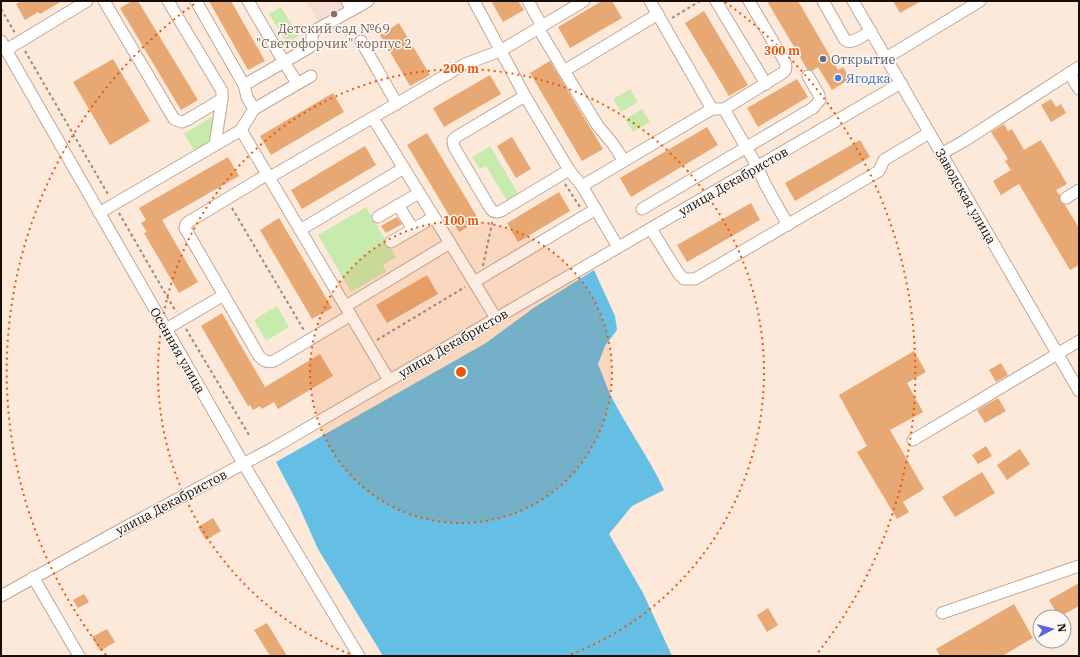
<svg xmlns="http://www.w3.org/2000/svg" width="1080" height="657" font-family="'IBM Plex Serif',serif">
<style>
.education{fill:#f6ddd4}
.green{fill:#c6ebad}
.water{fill:#65bee4}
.building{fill:#e7a874}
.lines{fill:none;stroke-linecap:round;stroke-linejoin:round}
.minor-casing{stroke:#c0a896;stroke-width:13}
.path{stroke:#97887d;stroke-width:2;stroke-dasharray:3 3;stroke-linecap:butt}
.minor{stroke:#fff;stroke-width:11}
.ring{fill:none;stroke:#e8590c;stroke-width:2;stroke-dasharray:2 4}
.education-dot{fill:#8d6e63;stroke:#fef9f5;stroke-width:1.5}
.service-dot{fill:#5c6f8a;stroke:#fef9f5;stroke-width:1.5}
.shop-dot{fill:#3f7fe0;stroke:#fef9f5;stroke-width:1.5}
.labels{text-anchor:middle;stroke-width:3;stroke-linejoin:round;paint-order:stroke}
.education-label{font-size:13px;fill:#785e54;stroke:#fef9f5}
.service-label{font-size:13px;fill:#4e5e75;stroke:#fef9f5;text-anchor:start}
.shop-label{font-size:13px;fill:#366cbe;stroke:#fef9f5;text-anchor:start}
.street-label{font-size:13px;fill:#170e08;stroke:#fef9f5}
.centre{fill:#e8590c;stroke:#fef9f5;stroke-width:2}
.ring-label{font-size:12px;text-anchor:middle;font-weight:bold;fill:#e8590c;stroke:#fef9f5;stroke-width:3;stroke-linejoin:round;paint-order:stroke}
</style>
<rect width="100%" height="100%" fill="#fde9d9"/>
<!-- education -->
<polygon class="education" points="306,1 379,1 324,32"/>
<!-- green -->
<g class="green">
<polygon points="281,7 299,36 287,43 269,14"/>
<polygon points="630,89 638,102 621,112 613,99"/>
<polygon points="642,109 650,122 633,132 625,119"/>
<polygon points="215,115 212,142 195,152 184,134"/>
<polygon points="490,146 519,195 508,202 486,166 480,169 472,157"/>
<polygon points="366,207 396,257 383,265 386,272 351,292 318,235"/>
<polygon points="277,306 289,327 266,341 254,320"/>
</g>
<!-- water -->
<path class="water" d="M594,270L615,316L617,330L605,346L598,364C603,375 606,386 611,396C627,428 649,457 664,490L632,506L609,534L643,593L672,656H383L318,549L298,504L276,462L486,343L535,307Z"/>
<!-- building -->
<g class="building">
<polygon points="21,1 62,1 40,14 38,12 25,20 16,4"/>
<polygon points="132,1 138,1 198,100 181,110 120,8"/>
<polygon points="209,1 231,1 265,61 248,70"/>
<polygon points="491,1 518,1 524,10 503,22"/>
<polygon points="602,1 612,1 622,18 570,48 558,27"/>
<polygon points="767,1 798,1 838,70 843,67 850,79 832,90 818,67 812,71 807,69"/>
<polygon points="893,1 921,1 900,13"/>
<polygon points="704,11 748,85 729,96 685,23"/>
<polygon points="399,23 430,75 410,86 380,35"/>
<polygon points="113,59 150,121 110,145 73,82"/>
<polygon points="550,61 603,149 582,161 530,73"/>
<polygon points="490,75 501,94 444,127 433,108"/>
<polygon points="797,79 808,97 758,127 747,108"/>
<polygon points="333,93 344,112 271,155 260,136"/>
<polygon points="1051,99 1056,107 1061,104 1066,113 1051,122 1041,105"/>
<polygon points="1004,124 1008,131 1012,129 1024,150 1041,140 1067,184 1056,190 1060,195 1060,201 1065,205 1079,228 1079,265 1070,270 1019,184 1001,195 993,181 1011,170 1005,161 1008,159 991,132"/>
<polygon points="707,127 718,145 631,197 620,178"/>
<polygon points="427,133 479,220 459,232 407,145"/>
<polygon points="512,137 531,169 516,178 497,146"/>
<polygon points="860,140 870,157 795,201 785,183"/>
<polygon points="365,146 376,165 302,209 291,190"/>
<polygon points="228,157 239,176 162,220 198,282 179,293 144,233 147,232 141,223 146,220 139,208"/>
<polygon points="559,192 570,211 518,242 507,223"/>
<polygon points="751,203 760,220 687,262 677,245"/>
<polygon points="397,217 402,224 386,233 381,226"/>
<polygon points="279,218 332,308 312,319 260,230"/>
<polygon points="427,275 438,294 387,323 376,305"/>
<polygon points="222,313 265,387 320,354 333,376 278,409 274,402 262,409 260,406 253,410 250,405 248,406 201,326"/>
<polygon points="914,351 926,372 907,383 923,412 890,430 924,489 903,502 909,512 897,519 857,452 867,446 839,395"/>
<polygon points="1001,363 1008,375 996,382 989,370"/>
<polygon points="998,398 1006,411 985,423 977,410"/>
<polygon points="986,446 992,456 978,464 972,455"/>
<polygon points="1020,449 1030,464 1007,480 997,465"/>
<polygon points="982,472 995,493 955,517 942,497"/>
<polygon points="213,518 221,531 206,540 198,527"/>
<polygon points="1079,583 1079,606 1059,617 1049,600"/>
<polygon points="84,594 89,602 78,608 73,600"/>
<polygon points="1014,604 1033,638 1002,656 940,656 936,649"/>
<polygon points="768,608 778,625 767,632 757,615"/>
<polygon points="267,623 287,656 270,656 254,630"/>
<polygon points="107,629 115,642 100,651 92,637"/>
</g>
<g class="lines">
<defs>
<g id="minor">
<polyline points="104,1 174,119 182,122 187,120 222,99"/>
<polyline points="168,1 222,91 222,99 215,145"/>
<polyline points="474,1 525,96 569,170 582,186 618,247"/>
<polyline points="528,1 542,26"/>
<polyline points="650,1 712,109 724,109 757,166 765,184 788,225"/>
<polyline points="716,1 766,84"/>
<path d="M823,1L845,40C853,45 863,35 871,31"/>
<polyline points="853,1 1079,391"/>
<polyline points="352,10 368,1"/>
<polyline points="538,28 564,71"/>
<polyline points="1,41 243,463 359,656"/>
<polyline points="361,41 397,104"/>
<polyline points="6,50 87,1"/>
<polyline points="886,58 980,1"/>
<polyline points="1069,73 1079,89"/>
<polyline points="297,83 284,62 310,47 312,42 312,33 314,31 352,10 347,1"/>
<polyline points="244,85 284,62 248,1"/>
<path d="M525,96L456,137L453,140L454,147L490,208C493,212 496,213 501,211L569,170"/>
<polyline points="254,109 311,76"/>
<path d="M724,109L781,74C786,71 787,68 785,62L749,1"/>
<polyline points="241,130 389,380"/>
<polyline points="941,154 964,141 1079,67"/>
<polyline points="624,161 613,144 598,126 564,71 658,14"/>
<path d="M268,174L190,221L186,224L185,228L259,356C264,361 267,363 274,361L351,315"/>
<polyline points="270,177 465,64 500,51 584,1"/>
<polyline points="582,186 712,109"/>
<polyline points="1066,198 1079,190"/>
<polyline points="398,205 413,229"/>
<polyline points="642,209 813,108 820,100 819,95 808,76"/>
<polyline points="99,213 241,130 254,109 247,97 244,85 196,1"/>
<polyline points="378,217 419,193"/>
<polyline points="651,229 679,274 684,279 695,279 879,171 884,160 929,133"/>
<polyline points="300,230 404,168"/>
<polyline points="391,242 434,217"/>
<polyline points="450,243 496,318"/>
<polyline points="474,282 596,209"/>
<polyline points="346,306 450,243 373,118"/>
<polyline points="166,329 224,295"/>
<polyline points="913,440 1079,341"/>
<polyline points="33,577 79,656"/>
<polyline points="1,596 131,524 273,448 901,83"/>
<polyline points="942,613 1079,566"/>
</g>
</defs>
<!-- minor casing -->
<use href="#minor" class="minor-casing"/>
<!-- path -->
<g class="path">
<polyline points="1,9 15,33"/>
<polyline points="672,18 700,1"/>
<polyline points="25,51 109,196"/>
<polyline points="565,184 580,207"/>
<polyline points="232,208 305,332"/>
<polyline points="119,213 176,312"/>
<polyline points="483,266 492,223 491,221"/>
<polyline points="186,329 249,435"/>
<polyline points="377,340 465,287"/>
</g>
<!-- minor -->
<use href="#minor" class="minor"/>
</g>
<!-- distance rings -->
<circle cx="461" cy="372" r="151" fill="#e8590c" fill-opacity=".12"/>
<g class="ring">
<circle cx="461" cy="372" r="151"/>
<path d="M355 656A303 303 0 1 1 567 656"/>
<path d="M106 655A454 454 0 0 1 197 2M725 2A454 454 0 0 1 816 655"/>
</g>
<!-- markers -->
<circle class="education-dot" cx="334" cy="14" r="4"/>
<circle class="service-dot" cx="823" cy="59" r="4"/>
<circle class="shop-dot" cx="838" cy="78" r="4"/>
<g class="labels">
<!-- education labels -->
<g class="education-label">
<text x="334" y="33">Детский сад №69<tspan x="334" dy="15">"Светофорчик" корпус 2</tspan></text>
</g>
<!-- service labels -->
<g class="service-label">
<text x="831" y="64">Открытие</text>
</g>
<!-- shop labels -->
<g class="shop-label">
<text x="846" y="83">Ягодка</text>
</g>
<!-- street labels -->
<g class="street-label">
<text transform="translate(733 181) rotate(-30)" y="5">улица Декабристов</text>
<text transform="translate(966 196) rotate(60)" y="5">Заводская улица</text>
<text transform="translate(453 343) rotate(-30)" y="5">улица Декабристов</text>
<text transform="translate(178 350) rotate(60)" y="5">Осенняя улица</text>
<text transform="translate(171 502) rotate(-28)" y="5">улица Декабристов</text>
</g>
</g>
<circle cx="461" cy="372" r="6" class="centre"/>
<g class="ring-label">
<text x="782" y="55">300 m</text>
<text x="461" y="73">200 m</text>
<text x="461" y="225">100 m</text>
</g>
<!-- border -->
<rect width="1080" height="657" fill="none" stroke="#170e08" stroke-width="4"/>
<!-- north arrow -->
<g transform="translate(1052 629) rotate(83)"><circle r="19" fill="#fef9f5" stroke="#a29b96"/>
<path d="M0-3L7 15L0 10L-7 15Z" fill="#6063dc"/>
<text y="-6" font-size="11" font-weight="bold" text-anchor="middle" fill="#170e08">N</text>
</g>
</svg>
